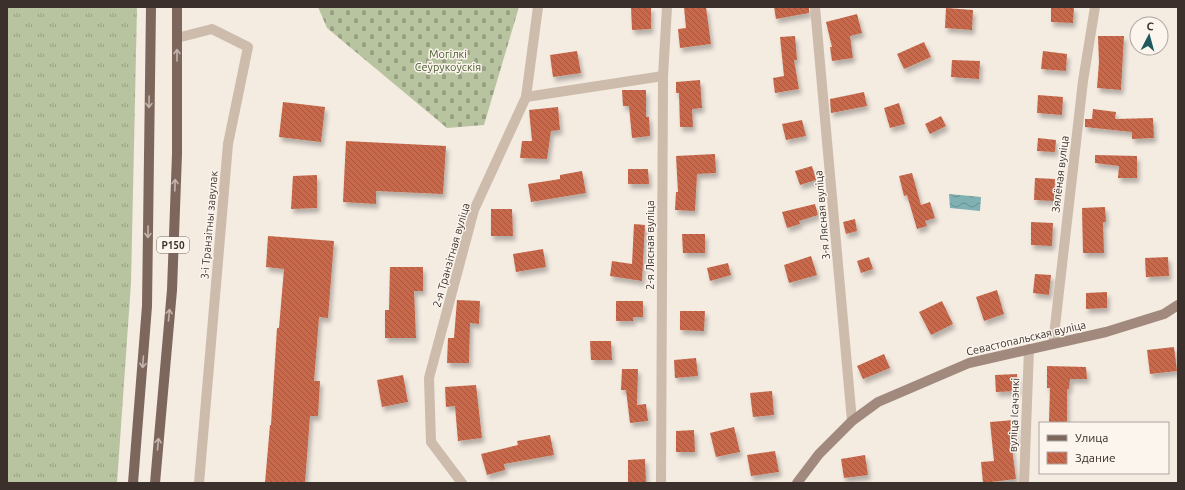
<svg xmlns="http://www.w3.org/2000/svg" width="1185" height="490" font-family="Ubuntu,sans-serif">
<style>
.grass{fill:url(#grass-tufts)}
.cemetery{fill:url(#cemetery-stones)}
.water{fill:url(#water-waves)}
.building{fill:url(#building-back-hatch);filter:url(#shadow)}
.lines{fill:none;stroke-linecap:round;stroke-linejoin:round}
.street{stroke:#cdbbac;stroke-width:10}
.secondary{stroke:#a18a7d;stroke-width:10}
.primary{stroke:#7d675c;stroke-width:10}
.oneway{stroke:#c2b5ac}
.labels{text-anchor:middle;stroke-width:3;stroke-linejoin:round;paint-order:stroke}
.shield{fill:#fbf5ee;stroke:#756b66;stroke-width:1}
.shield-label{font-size:10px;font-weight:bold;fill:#3b302b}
.park-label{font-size:11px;fill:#4a5a2e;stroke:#fbf5ee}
.street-label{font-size:11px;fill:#3b302b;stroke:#fbf5ee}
</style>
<defs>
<pattern id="grass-tufts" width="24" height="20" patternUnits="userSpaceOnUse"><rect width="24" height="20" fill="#b8c4a0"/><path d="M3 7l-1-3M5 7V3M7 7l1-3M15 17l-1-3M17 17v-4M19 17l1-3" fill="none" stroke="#97a083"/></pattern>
<pattern id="cemetery-stones" width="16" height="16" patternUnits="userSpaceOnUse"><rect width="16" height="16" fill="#b8c4a0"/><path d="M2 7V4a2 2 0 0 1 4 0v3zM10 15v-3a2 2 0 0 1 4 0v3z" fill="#97a083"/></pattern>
<pattern id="water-waves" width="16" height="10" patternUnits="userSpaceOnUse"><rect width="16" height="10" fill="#7fb0b2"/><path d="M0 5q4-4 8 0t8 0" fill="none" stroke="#699091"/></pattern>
<pattern id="building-back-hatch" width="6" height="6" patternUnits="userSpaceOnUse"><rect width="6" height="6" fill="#c8694b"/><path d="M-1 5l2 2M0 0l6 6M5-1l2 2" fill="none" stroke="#a4573f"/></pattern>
<filter id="shadow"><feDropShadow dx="2.5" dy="4.5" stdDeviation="2" flood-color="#0004"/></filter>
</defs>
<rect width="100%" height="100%" fill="#f4ebe1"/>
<!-- grass -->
<polygon class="grass" points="7,7 137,7 131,283 117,483 7,483"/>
<!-- cemetery -->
<polygon class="cemetery" points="318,7 519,7 484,125 447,128 327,28"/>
<!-- water -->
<polygon class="water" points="949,194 981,197 980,211 950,208"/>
<!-- building -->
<g class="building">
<polygon points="631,7 651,7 651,29 632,30"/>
<polygon points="684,7 706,7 711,44 680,48 678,29 686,28"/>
<polygon points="774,7 809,7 809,13 776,19"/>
<polygon points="1051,7 1074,7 1073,23 1051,22"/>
<polygon points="946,8 973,10 972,30 945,28"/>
<polygon points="857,14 862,33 850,36 853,58 832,61 830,47 832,47 826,22"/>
<polygon points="795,36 797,60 794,60 799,89 775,93 773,78 784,76 780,37"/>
<polygon points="1098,36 1124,36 1121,90 1097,88 1099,62"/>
<polygon points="924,42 931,57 904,69 897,54"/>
<polygon points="577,51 581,73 553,77 550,55"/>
<polygon points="1043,51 1067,54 1066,71 1041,69"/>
<polygon points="952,60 980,61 979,79 951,77"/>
<polygon points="700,80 702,108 692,109 693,127 680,127 679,93 676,93 676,82"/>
<polygon points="622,90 646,90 646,117 649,117 650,136 632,138 629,106 623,106"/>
<polygon points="864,92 867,106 831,113 830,99"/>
<polygon points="1038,95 1063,97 1062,115 1037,113"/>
<polygon points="283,102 325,107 321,142 279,137"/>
<polygon points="899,103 905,124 890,128 884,108"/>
<polygon points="558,107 560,130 551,131 547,159 520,158 522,141 532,141 529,110"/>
<polygon points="1093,109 1116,112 1115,119 1153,118 1154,138 1132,139 1132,132 1085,127 1085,119 1092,119"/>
<polygon points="941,116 946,126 930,134 925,124"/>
<polygon points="802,120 806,136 786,140 782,124"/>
<polygon points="1038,138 1056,140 1055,152 1037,151"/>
<polygon points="346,141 446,146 443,194 376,191 376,204 343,202"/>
<polygon points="715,154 716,173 697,174 695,211 675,210 676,192 678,192 676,156"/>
<polygon points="1095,155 1137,156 1137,178 1118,178 1119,166 1095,163"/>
<polygon points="812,166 816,180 800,185 795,171"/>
<polygon points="628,169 648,169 649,184 628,184"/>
<polygon points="582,171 586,193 531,202 528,184 560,179 560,175"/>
<polygon points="912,173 921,205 930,202 935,218 925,221 927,226 917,229 907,195 904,196 899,176"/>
<polygon points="317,175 317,208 291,209 293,176"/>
<polygon points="1035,178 1055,179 1054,201 1034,200"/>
<polygon points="815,204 818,215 799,221 800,224 787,228 782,212"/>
<polygon points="1105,207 1106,222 1103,222 1104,253 1083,253 1082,208"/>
<polygon points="491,209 512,209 513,236 491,236"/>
<polygon points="855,219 857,231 846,234 843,222"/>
<polygon points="1031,222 1053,223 1052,246 1031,245"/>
<polygon points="634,224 645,225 642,281 610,276 612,261 632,264"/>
<polygon points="682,234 705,234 705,253 683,253"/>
<polygon points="268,236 334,241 328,318 319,317 314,381 320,381 318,416 310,416 305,483 265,483 270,425 271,425 277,328 279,328 284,269 266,267"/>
<polygon points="543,249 546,267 516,272 513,254"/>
<polygon points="811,256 817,275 789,283 784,265"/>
<polygon points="869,257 873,269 861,273 857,261"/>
<polygon points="1168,257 1169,276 1146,277 1145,258"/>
<polygon points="728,263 731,275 710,281 707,268"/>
<polygon points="390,267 423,267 423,291 414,291 416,338 385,338 385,310 389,310"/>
<polygon points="1035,274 1051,275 1049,295 1033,293"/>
<polygon points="997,290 1004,314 984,321 976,297"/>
<polygon points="1107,292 1107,308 1086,309 1086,293"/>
<polygon points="457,300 480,301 479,324 470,323 469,363 447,363 448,338 454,338"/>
<polygon points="616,301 643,301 643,317 633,317 633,321 616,321"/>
<polygon points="942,301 953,324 931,335 919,312"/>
<polygon points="680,311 705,311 704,331 680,330"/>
<polygon points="590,341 611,341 612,360 591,360"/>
<polygon points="1174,347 1177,371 1150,374 1147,350"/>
<polygon points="884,354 890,368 863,379 857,366"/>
<polygon points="696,358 698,376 675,378 674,360"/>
<polygon points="1047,366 1086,367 1087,379 1070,379 1069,389 1067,389 1067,422 1049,422 1050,388 1047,388"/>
<polygon points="622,369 638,369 637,405 646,404 648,421 630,423 626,390 621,390"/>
<polygon points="1017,374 1018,391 996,392 995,375"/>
<polygon points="403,375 408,402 382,407 377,380"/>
<polygon points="476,385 482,438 458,441 455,406 446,407 445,387"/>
<polygon points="772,391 774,415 753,417 750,393"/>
<polygon points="1014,420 1016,441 1011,442 1016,479 983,483 981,462 994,461 990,422"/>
<polygon points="734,427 740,452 716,457 710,433"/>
<polygon points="694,430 695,452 676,452 676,431"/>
<polygon points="550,435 554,455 504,464 505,470 487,475 481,454 518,445 517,441"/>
<polygon points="775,451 779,472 751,476 747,455"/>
<polygon points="865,455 868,475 844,478 841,459"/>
<polygon points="645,459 646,483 628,483 628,460"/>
</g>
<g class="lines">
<!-- street -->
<g class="street">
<polyline points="815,7 852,421"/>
<polyline points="177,38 212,29 248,47 228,144 199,483"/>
<polyline points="526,97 663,76"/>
<polyline points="1053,344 1083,81 1095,7"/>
<polyline points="462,483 431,442 429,378 474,210 526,97 538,7"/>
<polyline points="661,483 663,76 667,7"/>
<polyline points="1024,483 1029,349"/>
</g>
<!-- secondary -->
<polyline class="secondary" points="797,483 819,454 852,421 878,402 969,363 1106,332 1164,314 1178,305"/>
<!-- primary -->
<g class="primary">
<polyline points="133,483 147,306 151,7"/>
<polyline points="155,483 172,290 177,154 177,7"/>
</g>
</g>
<!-- one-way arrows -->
<defs><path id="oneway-shaft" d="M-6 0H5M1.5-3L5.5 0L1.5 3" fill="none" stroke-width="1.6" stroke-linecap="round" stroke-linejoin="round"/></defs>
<g class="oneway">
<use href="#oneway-shaft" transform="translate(177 55) rotate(-90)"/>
<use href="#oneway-shaft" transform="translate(149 102) rotate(91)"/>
<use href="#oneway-shaft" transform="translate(175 185) rotate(-88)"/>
<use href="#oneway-shaft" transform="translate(148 232) rotate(91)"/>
<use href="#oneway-shaft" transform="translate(169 315) rotate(-85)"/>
<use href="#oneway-shaft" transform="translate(143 362) rotate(94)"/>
<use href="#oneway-shaft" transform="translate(158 444) rotate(-85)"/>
</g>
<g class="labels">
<!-- shield labels -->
<rect class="shield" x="157" y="237" width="32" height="16" rx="3"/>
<g class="shield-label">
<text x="173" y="249">Р150</text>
</g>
<!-- park labels -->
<g class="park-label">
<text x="448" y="58">Могілкі<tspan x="448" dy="13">Сеўрукоўскія</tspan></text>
</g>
<!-- street labels -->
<g class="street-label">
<text transform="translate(1060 174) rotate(-83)" y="4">Зялёная вуліца</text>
<text transform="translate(822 215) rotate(-95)" y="4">3-я Лясная вуліца</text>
<text transform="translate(209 225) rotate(-85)" y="4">3-і Транзітны завулак</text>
<text transform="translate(650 245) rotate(-90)" y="4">2-я Лясная вуліца</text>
<text transform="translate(451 255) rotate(-74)" y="4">2-я Транзітная вуліца</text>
<text transform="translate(1026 338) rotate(-13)" y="4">Севастопальская вуліца</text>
<text transform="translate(1014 415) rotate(-88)" y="4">вуліца Ісачэнкі</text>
</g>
</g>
<!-- border -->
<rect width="1185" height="490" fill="none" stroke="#3b302b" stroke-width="16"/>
<!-- legend -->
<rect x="1039" y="422" width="130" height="52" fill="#fbf5ee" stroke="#aea6a0"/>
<rect x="1047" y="435" width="20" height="6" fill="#7d675c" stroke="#aea6a0"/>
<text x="1075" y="442" font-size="12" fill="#3b302b">Улица</text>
<rect x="1047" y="452" width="20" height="12" fill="url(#building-back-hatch)" stroke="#aea6a0"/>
<text x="1075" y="462" font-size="12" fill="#3b302b">Здание</text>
<!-- north arrow -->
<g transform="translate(1149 36) rotate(6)"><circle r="19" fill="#fbf5ee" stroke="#aea6a0"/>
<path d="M0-3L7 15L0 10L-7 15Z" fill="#1f5a5e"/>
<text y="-6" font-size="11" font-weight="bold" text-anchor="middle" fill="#3b302b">С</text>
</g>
</svg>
